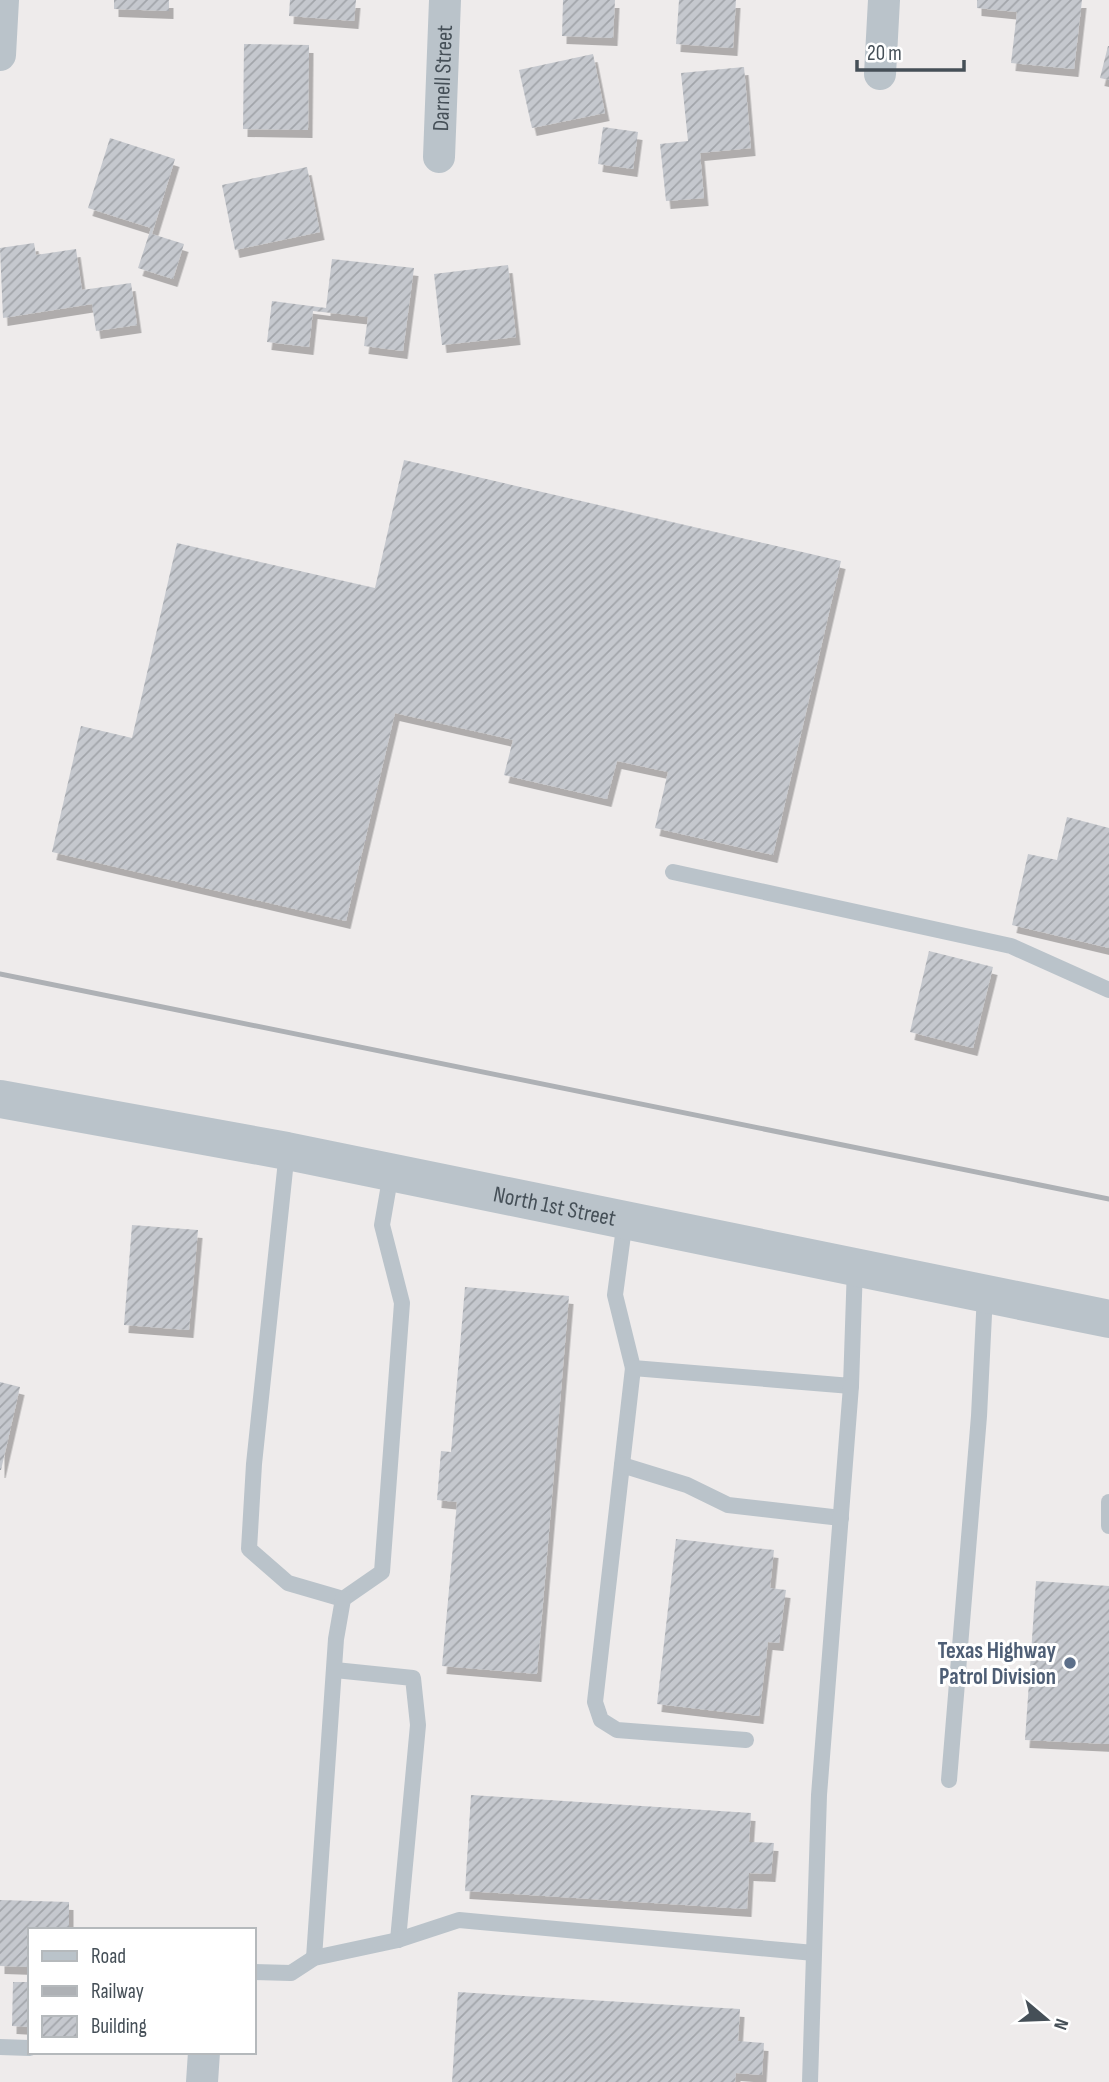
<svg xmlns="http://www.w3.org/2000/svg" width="1109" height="2082" font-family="'Sofia Sans Condensed',sans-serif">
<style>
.building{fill:url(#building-hatch);filter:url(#shadow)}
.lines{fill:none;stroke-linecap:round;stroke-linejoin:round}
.service{stroke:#bac3ca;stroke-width:16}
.minor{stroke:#bac3ca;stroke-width:32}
.tertiary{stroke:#bac3ca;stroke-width:38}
.rail{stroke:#aeb1b5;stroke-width:5}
.service-dot{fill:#5c6f8a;stroke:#fff;stroke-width:2.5}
.labels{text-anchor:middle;stroke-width:6;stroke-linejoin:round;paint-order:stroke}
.street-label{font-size:23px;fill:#454f57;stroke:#fff}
.service-label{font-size:23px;font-weight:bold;fill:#4e5e75;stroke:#fff;text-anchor:end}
</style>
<defs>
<pattern id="building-hatch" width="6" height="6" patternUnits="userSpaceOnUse" patternTransform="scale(1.75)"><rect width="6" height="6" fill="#c5c8ce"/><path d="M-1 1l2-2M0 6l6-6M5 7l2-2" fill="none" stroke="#a2a5aa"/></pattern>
<filter id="shadow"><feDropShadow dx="4.5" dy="8" stdDeviation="0" flood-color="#0004"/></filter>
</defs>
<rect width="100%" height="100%" fill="#eeebeb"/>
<!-- building -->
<g class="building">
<polygon points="114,0 169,0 169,11 114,9"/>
<polygon points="290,0 356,0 354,21 289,16"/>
<polygon points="563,0 615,0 613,38 562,36"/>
<polygon points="679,0 736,0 733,48 676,44"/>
<polygon points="977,0 1082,0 1074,69 1011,63 1017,12 977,8"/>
<polygon points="244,44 309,45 308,130 243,129"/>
<polygon points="1108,46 1109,46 1109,80 1100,78"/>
<polygon points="593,54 605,113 532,128 519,70"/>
<polygon points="744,67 751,148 700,153 704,198 666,201 660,144 688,141 681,73"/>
<polygon points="603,127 638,132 633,169 598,164"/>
<polygon points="110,138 175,159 152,234 184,244 173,279 138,268 151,228 88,208"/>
<polygon points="307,167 320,232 235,250 222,185"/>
<polygon points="34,243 36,255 76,249 82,290 131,283 137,325 96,331 92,304 3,318 0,248"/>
<polygon points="332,259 414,268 403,351 364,346 368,317 313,311 309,347 267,342 272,301 326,308"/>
<polygon points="508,265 516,337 442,345 434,274"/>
<polygon points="404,460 841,561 773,855 655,828 668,772 617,761 607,799 504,775 513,740 395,713 346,921 52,852 81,726 132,738 177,543 375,588"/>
<polygon points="1067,817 1109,828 1109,948 1012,925 1028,854 1057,860"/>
<polygon points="929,951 993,967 973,1048 910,1032"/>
<polygon points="132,1225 198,1230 189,1330 124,1325"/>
<polygon points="465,1287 569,1296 537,1674 442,1666 457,1502 437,1500 441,1451 451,1452"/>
<polygon points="0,1382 20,1387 1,1470 0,1470"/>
<polygon points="676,1539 774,1550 770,1588 786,1590 779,1643 768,1642 759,1716 657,1704"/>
<polygon points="1036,1581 1109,1586 1109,1744 1025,1740"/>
<polygon points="471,1795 751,1813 749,1842 774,1843 771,1874 749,1873 747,1909 465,1891"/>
<polygon points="0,1900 69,1902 69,1930 30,1930 30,1967 0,1966"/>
<polygon points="13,1982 30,1982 30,2027 12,2026"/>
<polygon points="458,1992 740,2009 738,2041 764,2043 762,2075 736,2073 735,2082 452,2082"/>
</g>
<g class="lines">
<!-- service -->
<g class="service">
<polyline points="673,872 1011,946 1109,990"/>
<polyline points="287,1151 254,1464 249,1549 288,1583 343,1599 382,1572 402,1303 382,1225 391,1173"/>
<polyline points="625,1220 615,1295 633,1368 851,1386 855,1266"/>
<polyline points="633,1368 595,1702 601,1720 617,1730 746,1740"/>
<polyline points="622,1465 687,1485 728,1505 841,1518"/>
<polyline points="1109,1502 1109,1526"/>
<polyline points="335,1670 413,1678 418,1725 398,1940"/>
<polyline points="949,1780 979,1416 985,1294"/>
<polyline points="314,1958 336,1639 343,1599"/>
<polyline points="254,1972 291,1973 314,1958 398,1940 459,1920 814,1953"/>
<polyline points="0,2047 30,2048"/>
<polyline points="810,2082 819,1795 851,1386"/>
</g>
<!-- minor -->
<g class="minor">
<polyline points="0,55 3,0"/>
<polyline points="880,74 884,0"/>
<path id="s1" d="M439,157L445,0"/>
<polyline points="202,2082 204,2052"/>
</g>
<!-- tertiary -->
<path class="tertiary" id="s2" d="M0,1099L287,1151L1109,1319"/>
<!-- rail -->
<polyline class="rail" points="0,974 1109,1199"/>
</g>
<!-- markers -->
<circle class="service-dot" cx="1070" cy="1663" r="7"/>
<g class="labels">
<!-- street labels -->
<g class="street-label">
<text dy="8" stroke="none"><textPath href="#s1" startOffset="79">Darnell Street</textPath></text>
<text dy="8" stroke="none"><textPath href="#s2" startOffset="565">North 1st Street</textPath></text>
</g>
<!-- service labels -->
<g class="service-label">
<text x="1056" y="1658">Texas Highway<tspan x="1056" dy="26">Patrol Division</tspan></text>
</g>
</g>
<!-- legend -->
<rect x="28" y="1928" width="228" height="126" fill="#ffffff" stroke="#b5b9bc" stroke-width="2"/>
<rect x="42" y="1951" width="35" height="10" fill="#bac3ca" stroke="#b5b9bc" stroke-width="2"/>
<text x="91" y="1963" font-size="21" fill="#454f57">Road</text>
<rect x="42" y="1986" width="35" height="10" fill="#aeb1b5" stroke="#b5b9bc" stroke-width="2"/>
<text x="91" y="1998" font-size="21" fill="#454f57">Railway</text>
<rect x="42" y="2016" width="35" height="21" fill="url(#building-hatch)" stroke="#b5b9bc" stroke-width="2"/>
<text x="91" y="2033" font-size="21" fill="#454f57">Building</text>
<!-- north arrow -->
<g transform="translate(1046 2019) rotate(109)" stroke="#ffffff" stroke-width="5" paint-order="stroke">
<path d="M0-5L12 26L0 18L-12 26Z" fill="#454f57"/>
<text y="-10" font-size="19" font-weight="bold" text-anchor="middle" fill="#454f57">N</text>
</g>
<!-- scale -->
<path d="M857 60v10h107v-10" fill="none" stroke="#454f57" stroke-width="3.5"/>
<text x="867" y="60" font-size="21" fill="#454f57" stroke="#ffffff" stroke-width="5" paint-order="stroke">20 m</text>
</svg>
